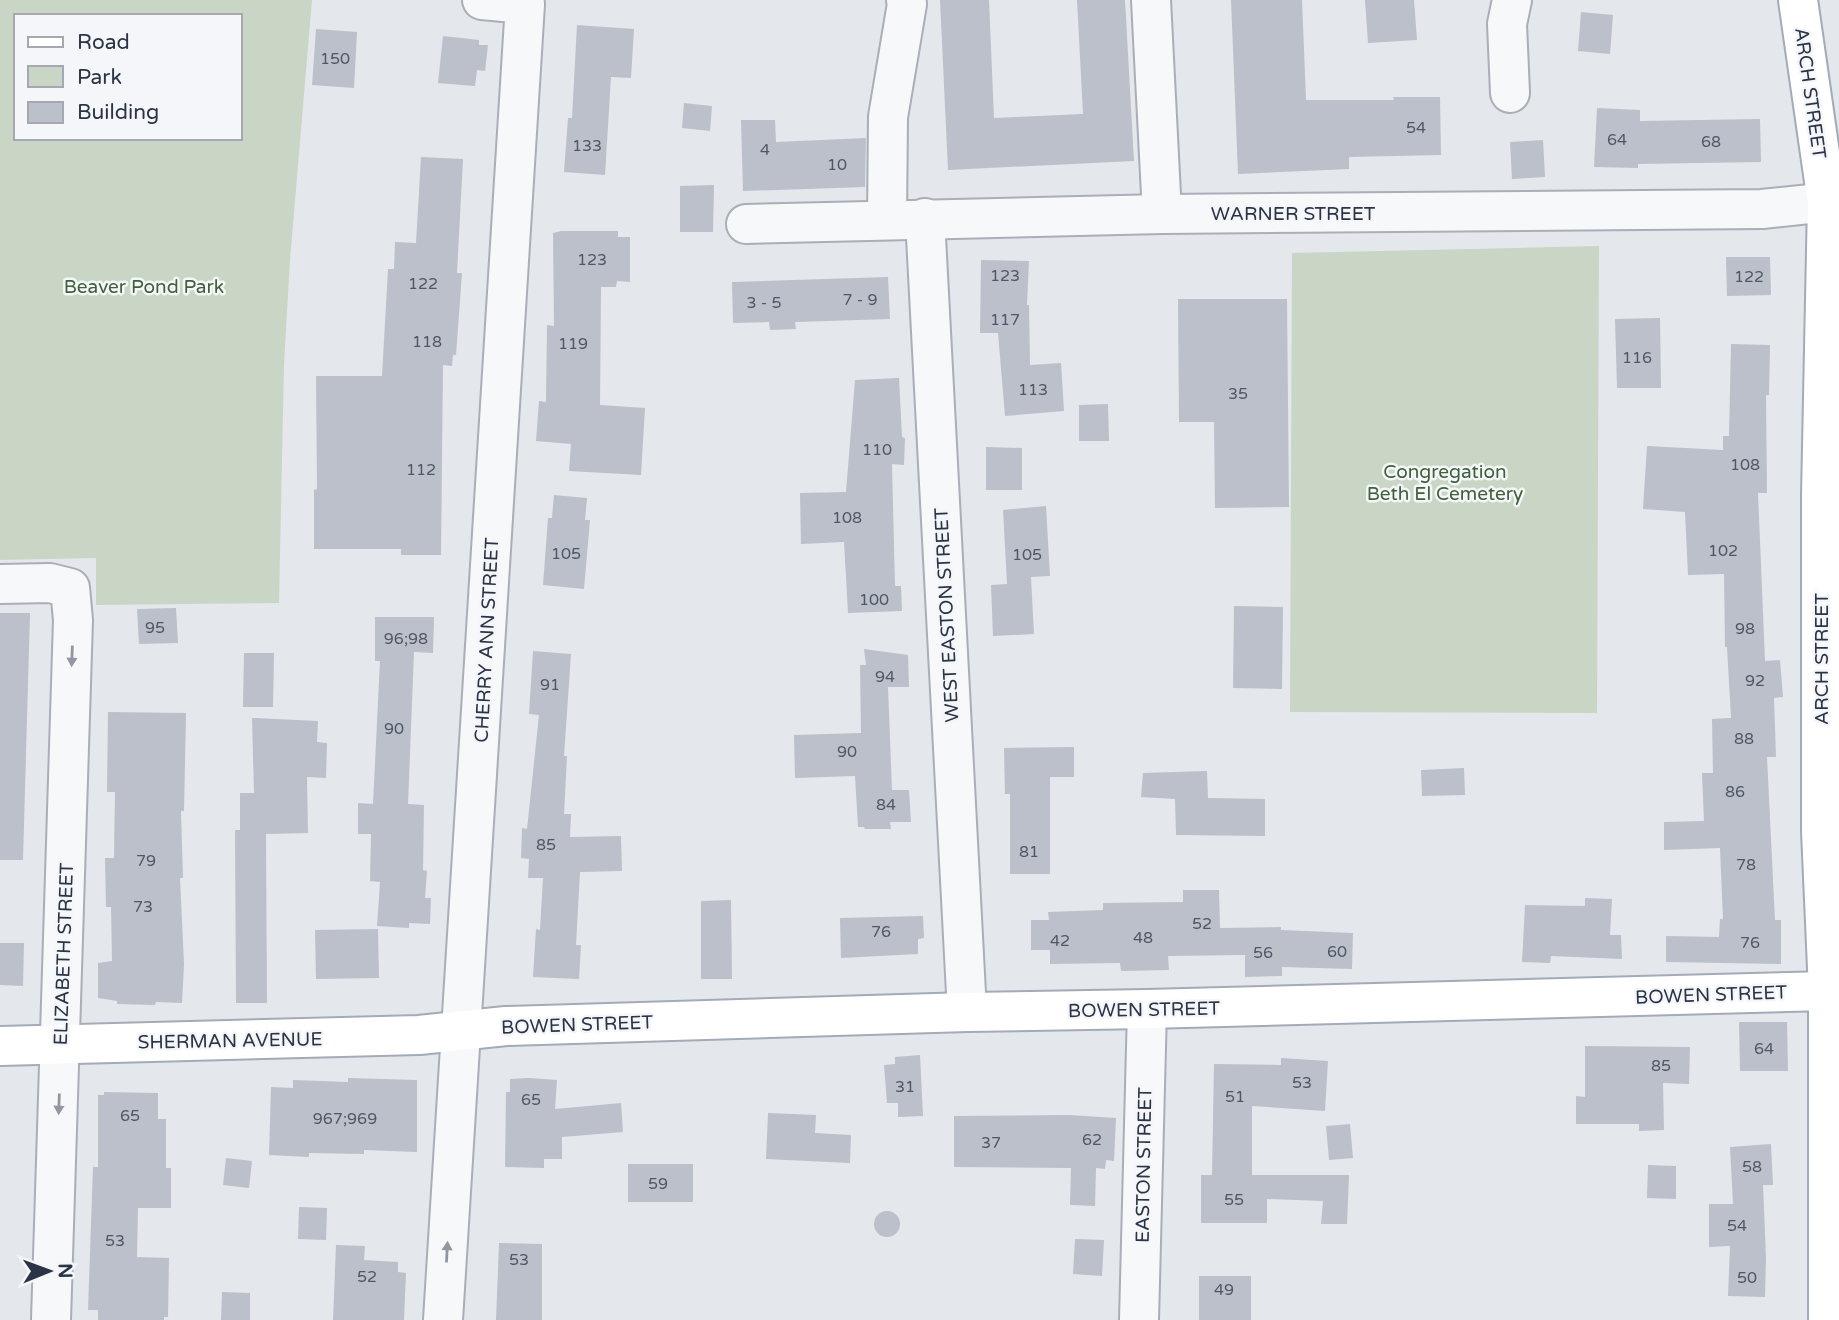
<svg xmlns="http://www.w3.org/2000/svg" width="1839" height="1320" font-family="'Varela Round',sans-serif">
<style>
.green{fill:#c9d6c5;fill-rule:evenodd}
.building{fill:#bbc0ca}
.lines{fill:none;stroke-linecap:round;stroke-linejoin:round}
.minor-casing{stroke:#a9aeb7;stroke-width:42}
.major-casing{stroke:#a3abb8;stroke-width:42}
.minor{stroke:#f7f8fa;stroke-width:38}
.major{stroke:#fff;stroke-width:38}
.oneway{fill:#9196a0}
.labels{text-anchor:middle;stroke-width:5;stroke-linejoin:round;paint-order:stroke}
.number-label{font-size:16px;fill:#4f5766}
.street-label{font-size:19px;fill:#2b3445;stroke:#f4f6f9}
.park-label{font-size:19px;fill:#3f6138;stroke:#f4f6f9}
</style>
<rect width="100%" height="100%" fill="#e4e7ec"/>
<!-- green -->
<g class="green">
<path d="M0,0H312L290,260L284,364L279,603L96,605V558L0,560ZM16,16H240V138H16Z"/>
<polygon points="1599,246 1597,713 1290,712 1292,253"/>
</g>
<!-- building -->
<g class="building">
<polygon points="940,0 989,0 994,118 1083,114 1077,0 1125,0 1134,161 948,170"/>
<polygon points="1231,0 1302,0 1306,100 1394,100 1393,97 1440,97 1441,155 1349,157 1349,169 1238,174"/>
<polygon points="1365,0 1414,0 1417,40 1368,43"/>
<polygon points="1581,12 1613,15 1610,54 1578,51"/>
<polygon points="577,25 634,29 631,78 611,77 605,175 564,172 568,118 572,118"/>
<polygon points="316,29 357,32 354,88 312,85"/>
<polygon points="443,36 479,40 479,45 488,45 485,71 477,70 475,86 438,83"/>
<polygon points="684,103 712,106 710,131 682,128"/>
<polygon points="1597,108 1640,110 1640,121 1760,119 1761,162 1638,164 1638,168 1594,167"/>
<polygon points="741,120 775,120 776,142 866,138 865,187 743,191"/>
<polygon points="1543,140 1545,177 1512,179 1510,142"/>
<polygon points="421,157 463,159 457,273 462,273 456,355 453,355 452,366 443,365 441,555 401,555 401,549 314,549 314,490 317,489 316,376 382,376 388,269 394,269 395,242 416,243"/>
<polygon points="714,185 713,232 680,232 680,186"/>
<polygon points="561,231 618,231 618,237 630,237 630,282 617,281 616,287 601,287 600,405 645,408 641,475 569,471 571,444 536,441 539,401 546,402 547,325 554,326 553,233"/>
<polygon points="1726,257 1770,257 1771,295 1727,296"/>
<polygon points="981,260 1029,261 1027,305 1029,305 1030,365 1061,363 1064,411 1005,416 998,333 980,333"/>
<polygon points="888,277 890,319 795,322 796,329 770,330 769,322 733,323 732,282"/>
<polygon points="1178,299 1287,299 1289,507 1215,508 1214,422 1179,422"/>
<polygon points="1660,318 1661,388 1617,388 1615,319"/>
<polygon points="1731,344 1770,345 1769,395 1766,395 1767,493 1758,493 1765,661 1780,660 1783,697 1774,698 1776,757 1767,757 1775,920 1781,920 1781,964 1666,962 1666,936 1719,937 1720,919 1723,919 1720,848 1664,850 1664,822 1704,821 1702,773 1713,773 1712,719 1731,718 1727,647 1725,647 1724,574 1688,575 1685,512 1643,509 1647,446 1723,450 1723,436 1729,436"/>
<polygon points="899,378 902,437 905,438 904,465 892,464 895,586 901,586 902,611 848,613 844,542 801,544 800,493 846,492 855,380"/>
<polygon points="1108,404 1109,441 1079,441 1079,405"/>
<polygon points="986,447 1022,448 1022,490 986,490"/>
<polygon points="554,495 587,498 585,520 590,520 584,589 543,585 548,518 552,518"/>
<polygon points="1046,506 1050,576 1031,577 1034,634 993,636 991,585 1007,584 1003,510"/>
<polygon points="1234,606 1283,607 1282,689 1233,688"/>
<polygon points="176,608 178,643 139,644 137,609"/>
<polygon points="0,613 30,613 23,860 0,860"/>
<polygon points="375,617 434,617 433,653 414,652 408,804 424,805 423,870 427,871 425,898 431,898 430,924 409,923 409,928 377,926 380,882 370,881 371,834 358,834 358,803 373,804 380,661 375,661"/>
<polygon points="864,649 908,655 909,687 888,687 892,790 909,790 911,822 890,822 891,829 865,829 864,827 858,827 855,776 795,778 794,735 861,733 860,665 866,665"/>
<polygon points="533,651 571,654 564,756 567,756 564,814 571,814 570,837 621,836 622,871 580,872 576,945 581,945 579,979 533,977 536,929 540,930 543,878 528,878 529,859 521,858 522,828 527,829 539,715 529,714"/>
<polygon points="244,653 274,653 273,707 243,707"/>
<polygon points="108,712 186,713 184,811 181,811 183,878 180,878 184,964 182,1003 156,1002 155,1005 117,1004 117,1001 98,998 98,963 112,961 111,907 106,907 105,858 114,858 115,792 107,792"/>
<polygon points="252,718 318,721 317,742 327,743 326,778 307,777 308,833 266,834 267,1003 236,1003 235,830 240,830 240,793 254,793"/>
<polygon points="1074,747 1074,777 1050,777 1050,874 1010,874 1010,794 1005,794 1004,748"/>
<polygon points="1464,768 1465,795 1422,796 1421,770"/>
<polygon points="1207,771 1208,798 1265,799 1265,836 1176,835 1175,799 1141,797 1143,773"/>
<polygon points="1183,890 1219,890 1220,928 1281,927 1281,930 1353,933 1352,969 1282,967 1282,976 1245,977 1245,955 1168,956 1169,970 1121,971 1120,963 1050,964 1050,950 1031,950 1031,920 1049,920 1048,912 1103,910 1103,903 1183,902"/>
<polygon points="1585,898 1612,899 1610,935 1621,935 1622,959 1551,956 1550,963 1522,962 1525,905 1585,906"/>
<polygon points="731,900 732,979 701,979 701,901"/>
<polygon points="923,916 924,938 918,939 918,954 841,958 840,918"/>
<polygon points="378,929 379,978 316,979 315,930"/>
<polygon points="0,943 24,943 23,986 0,985"/>
<polygon points="1739,1022 1787,1022 1788,1071 1740,1071"/>
<polygon points="1585,1046 1690,1047 1689,1084 1663,1083 1664,1130 1639,1131 1639,1124 1576,1124 1576,1096 1585,1097"/>
<polygon points="920,1055 923,1116 898,1117 898,1103 887,1103 884,1065 895,1064 895,1057"/>
<polygon points="1281,1058 1328,1061 1325,1111 1252,1106 1252,1175 1349,1175 1347,1224 1321,1224 1323,1201 1267,1199 1267,1223 1201,1223 1201,1175 1212,1175 1214,1064 1281,1065"/>
<polygon points="348,1078 417,1080 417,1152 364,1150 364,1154 309,1153 309,1157 269,1155 271,1087 293,1088 293,1080 348,1082"/>
<polygon points="529,1078 557,1080 555,1109 621,1103 623,1132 562,1137 562,1159 544,1159 544,1168 505,1167 506,1092 510,1092 510,1079"/>
<polygon points="104,1092 158,1093 158,1119 166,1119 166,1168 171,1168 171,1208 138,1208 137,1257 169,1258 168,1317 164,1317 164,1320 98,1320 98,1310 88,1310 93,1167 98,1167 98,1095 104,1095"/>
<polygon points="768,1113 816,1115 815,1133 851,1135 850,1163 766,1159"/>
<polygon points="1069,1115 1116,1118 1114,1161 1106,1160 1105,1169 1096,1168 1095,1206 1070,1205 1071,1168 954,1167 954,1116"/>
<polygon points="1350,1124 1353,1158 1329,1160 1326,1126"/>
<polygon points="1771,1144 1773,1185 1763,1185 1766,1258 1765,1297 1728,1296 1730,1246 1709,1247 1709,1204 1733,1204 1730,1147"/>
<polygon points="226,1158 252,1161 249,1188 223,1185"/>
<rect x="628" y="1164" width="65" height="38"/>
<polygon points="1648,1165 1676,1166 1676,1199 1647,1198"/>
<polygon points="299,1207 327,1208 326,1240 298,1239"/>
<circle cx="887" cy="1224" r="13"/>
<polygon points="1075,1239 1104,1240 1102,1276 1073,1274"/>
<polygon points="499,1243 542,1244 542,1320 496,1320"/>
<polygon points="336,1245 365,1246 364,1260 398,1262 398,1272 406,1273 404,1320 333,1320"/>
<rect x="1199" y="1276" width="52" height="44"/>
<polygon points="222,1292 250,1293 250,1320 221,1320"/>
</g>
<g class="lines">
<defs>
<g id="minor">
<polyline points="1151,0 1162,214"/>
<polyline points="1510,93 1507,24 1512,0"/>
<polyline points="925,218 967,1012"/>
<polyline points="887,219 888,117 907,4 906,0"/>
<polyline points="746,224 1162,214 1762,209 1839,201"/>
<polyline points="0,584 50,583 70,588 73,620 51,1320"/>
<polyline points="443,1320 525,4 482,0"/>
<polyline points="1139,1320 1147,1009"/>
</g>
<g id="major">
<polyline points="1798,0 1827,202 1821,496 1821,831 1828,991 1828,1320"/>
<polyline points="0,1046 419,1035 506,1026 967,1012 1147,1009 1828,991"/>
</g>
</defs>
<!-- minor casing -->
<use href="#minor" class="minor-casing"/>
<!-- major casing -->
<use href="#major" class="major-casing"/>
<!-- minor -->
<use href="#minor" class="minor"/>
<!-- major -->
<use href="#major" class="major"/>
</g>
<!-- one-way arrows -->
<defs><path id="oneway-solid" d="M-6-.8H1V-3.2L6.5 0L1 3.2V.8H-6Z" transform="scale(1.75)"/></defs>
<g class="oneway">
<use href="#oneway-solid" transform="translate(72 656) rotate(92)"/>
<use href="#oneway-solid" transform="translate(59 1104) rotate(92)"/>
<use href="#oneway-solid" transform="translate(447 1252) rotate(-87)"/>
</g>
<g class="labels">
<!-- number labels -->
<g class="number-label">
<text x="335" y="64">150</text>
<text x="1416" y="133">54</text>
<text x="1617" y="145">64</text>
<text x="1711" y="147">68</text>
<text x="587" y="151">133</text>
<text x="765" y="155">4</text>
<text x="837" y="170">10</text>
<text x="592" y="265">123</text>
<text x="1005" y="281">123</text>
<text x="1749" y="282">122</text>
<text x="423" y="289">122</text>
<text x="860" y="305">7 - 9</text>
<text x="764" y="308">3 - 5</text>
<text x="1005" y="325">117</text>
<text x="427" y="347">118</text>
<text x="573" y="349">119</text>
<text x="1637" y="363">116</text>
<text x="1033" y="395">113</text>
<text x="1238" y="399">35</text>
<text x="877" y="455">110</text>
<text x="1745" y="470">108</text>
<text x="421" y="475">112</text>
<text x="847" y="523">108</text>
<text x="1723" y="556">102</text>
<text x="566" y="559">105</text>
<text x="1027" y="560">105</text>
<text x="874" y="605">100</text>
<text x="155" y="633">95</text>
<text x="1745" y="634">98</text>
<text x="406" y="644">96;98</text>
<text x="885" y="682">94</text>
<text x="1755" y="686">92</text>
<text x="550" y="690">91</text>
<text x="394" y="734">90</text>
<text x="1744" y="744">88</text>
<text x="847" y="757">90</text>
<text x="1735" y="797">86</text>
<text x="886" y="810">84</text>
<text x="546" y="850">85</text>
<text x="1029" y="857">81</text>
<text x="146" y="866">79</text>
<text x="1746" y="870">78</text>
<text x="143" y="912">73</text>
<text x="1202" y="929">52</text>
<text x="881" y="937">76</text>
<text x="1143" y="943">48</text>
<text x="1060" y="946">42</text>
<text x="1750" y="948">76</text>
<text x="1337" y="957">60</text>
<text x="1263" y="958">56</text>
<text x="1764" y="1054">64</text>
<text x="1661" y="1071">85</text>
<text x="1302" y="1088">53</text>
<text x="905" y="1092">31</text>
<text x="1235" y="1102">51</text>
<text x="531" y="1105">65</text>
<text x="130" y="1121">65</text>
<text x="345" y="1124">967;969</text>
<text x="1092" y="1145">62</text>
<text x="991" y="1148">37</text>
<text x="1752" y="1172">58</text>
<text x="658" y="1189">59</text>
<text x="1234" y="1205">55</text>
<text x="1737" y="1231">54</text>
<text x="115" y="1246">53</text>
<text x="519" y="1265">53</text>
<text x="367" y="1282">52</text>
<text x="1747" y="1283">50</text>
<text x="1224" y="1295">49</text>
</g>
<!-- street labels -->
<g class="street-label">
<text transform="translate(1811 93) rotate(82)" y="7">ARCH STREET</text>
<text x="1293" y="220">WARNER STREET</text>
<text transform="translate(946 615) rotate(-93)" y="7">WEST EASTON STREET</text>
<text transform="translate(486 640) rotate(-87)" y="7">CHERRY ANN STREET</text>
<text transform="translate(1821 659) rotate(-90)" y="7">ARCH STREET</text>
<text transform="translate(63 954) rotate(-88)" y="7">ELIZABETH STREET</text>
<text transform="translate(1711 994) rotate(-2)" y="7">BOWEN STREET</text>
<text transform="translate(1144 1009) rotate(-1)" y="7">BOWEN STREET</text>
<text transform="translate(577 1024) rotate(-2)" y="7">BOWEN STREET</text>
<text transform="translate(230 1040) rotate(-1)" y="7">SHERMAN AVENUE</text>
<text transform="translate(1143 1165) rotate(-89)" y="7">EASTON STREET</text>
</g>
<!-- park labels -->
<g class="park-label">
<text x="144" y="293">Beaver Pond Park</text>
<text x="1445" y="478">Congregation<tspan x="1445" dy="22">Beth El Cemetery</tspan></text>
</g>
</g>
<!-- legend -->
<rect x="14" y="14" width="228" height="126" fill="#f4f6f9" stroke="#a4a8b1" stroke-width="2"/>
<rect x="28" y="37" width="35" height="10" fill="#ffffff" stroke="#a4a8b1" stroke-width="2"/>
<text x="77" y="49" font-size="21" fill="#2b3445">Road</text>
<rect x="28" y="66" width="35" height="21" fill="#c9d6c5" stroke="#a4a8b1" stroke-width="2"/>
<text x="77" y="84" font-size="21" fill="#2b3445">Park</text>
<rect x="28" y="102" width="35" height="21" fill="#bbc0ca" stroke="#a4a8b1" stroke-width="2"/>
<text x="77" y="119" font-size="21" fill="#2b3445">Building</text>
<!-- north arrow -->
<g transform="translate(49 1271) rotate(89)" stroke="#f4f6f9" stroke-width="5" paint-order="stroke">
<path d="M0-5L12 26L0 18L-12 26Z" fill="#2b3445"/>
<text y="-10" font-size="19" font-weight="bold" text-anchor="middle" fill="#2b3445">N</text>
</g>
</svg>
